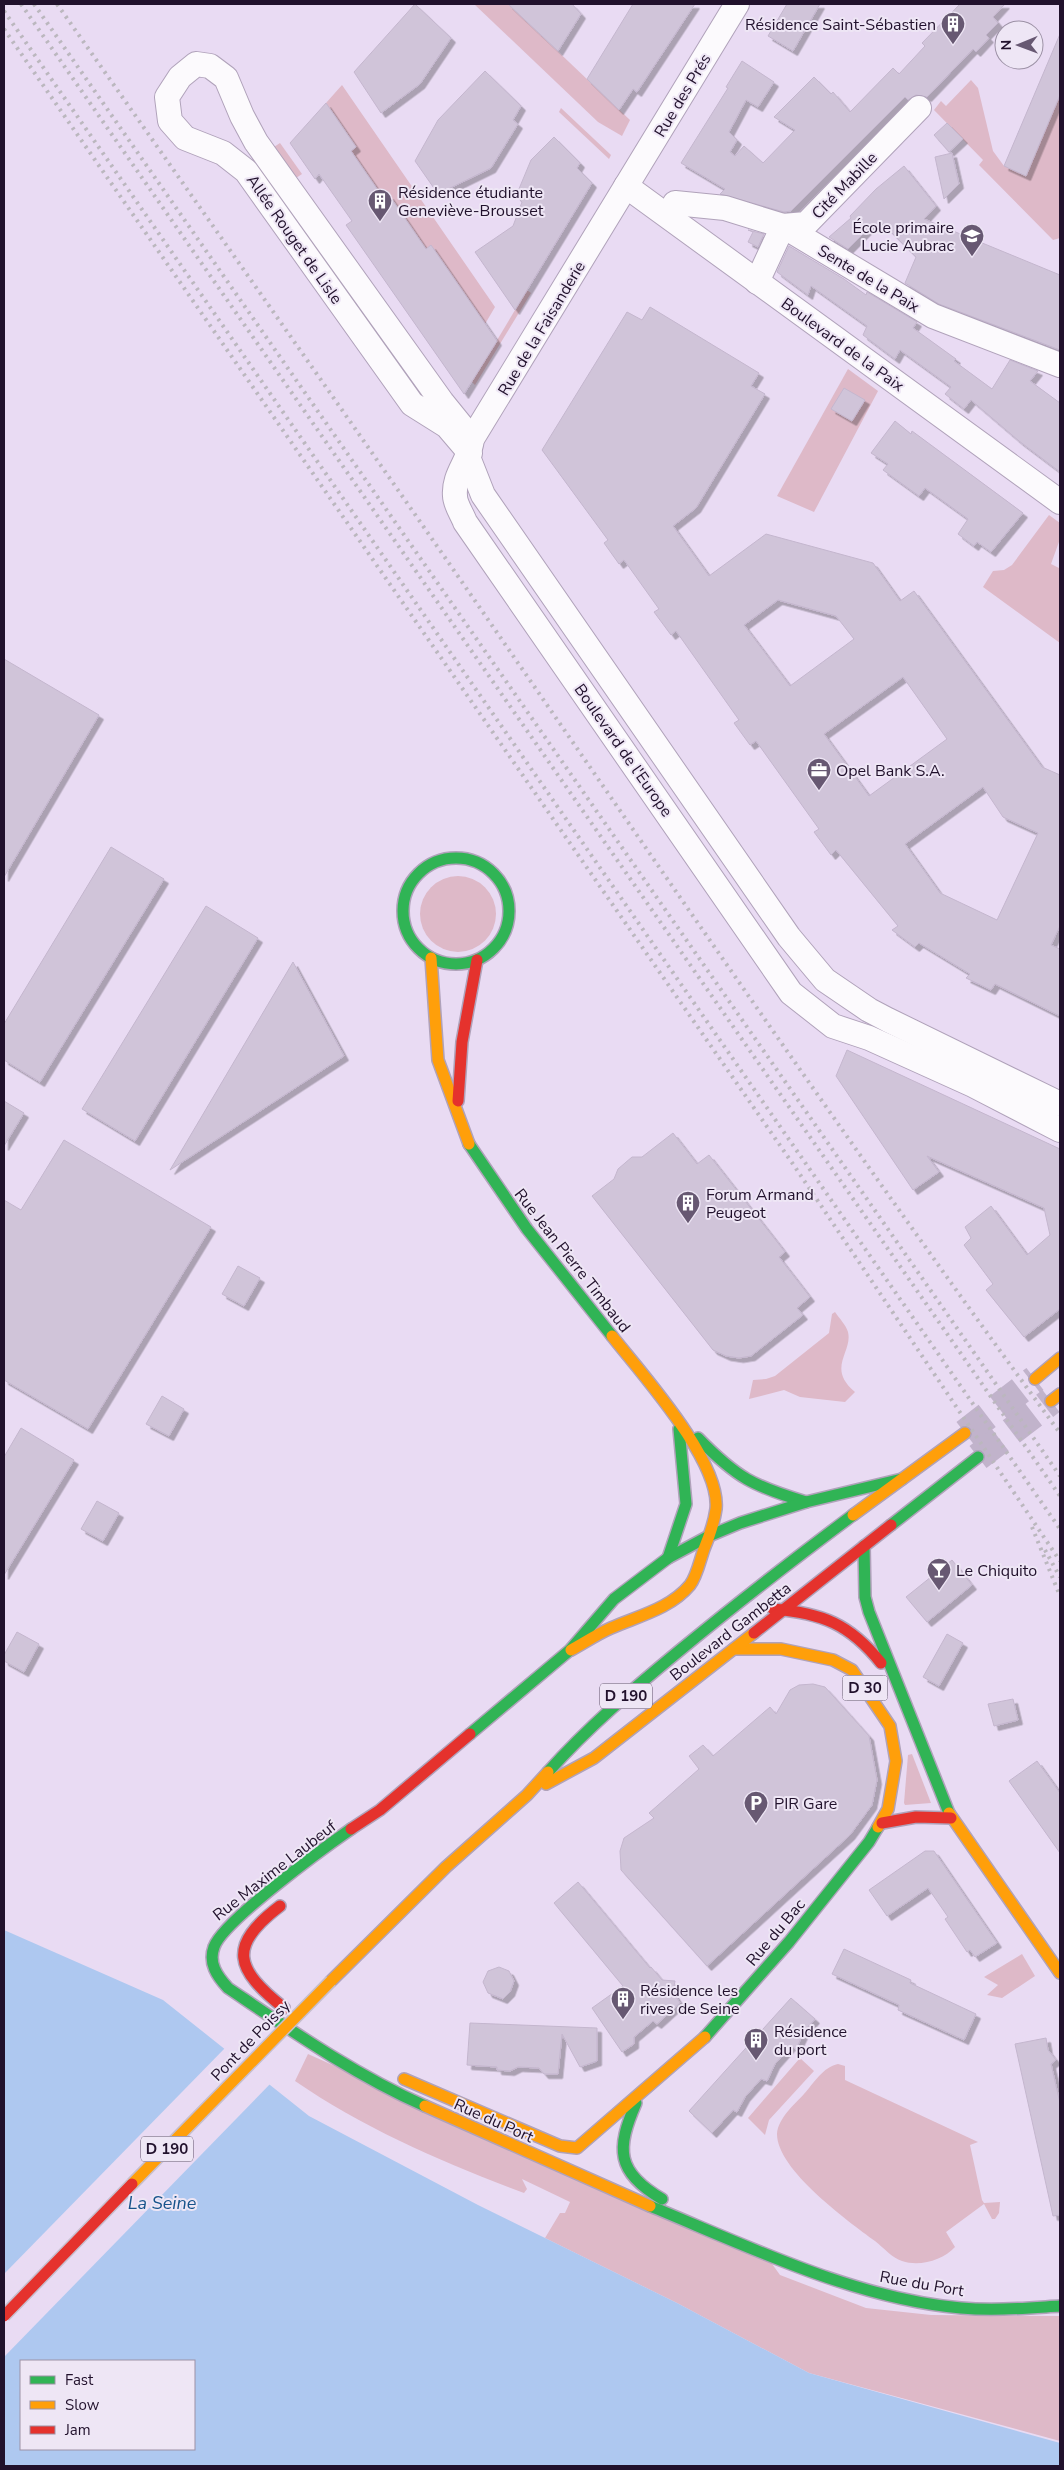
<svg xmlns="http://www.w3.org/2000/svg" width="1064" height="2470" font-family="'Nunito Sans',sans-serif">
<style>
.green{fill:#deb9c8}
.water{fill:#aec8f0;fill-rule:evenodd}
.pier{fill:#e9dbf3}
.building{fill:#d0c4d9;stroke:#c4b6ce;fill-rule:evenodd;filter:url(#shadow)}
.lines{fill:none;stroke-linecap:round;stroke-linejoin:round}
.primary-tunnel{stroke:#c1b3cb;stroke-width:28;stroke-dasharray:28 14;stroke-linecap:butt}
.street-casing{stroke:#b0a2ba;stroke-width:26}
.fast-casing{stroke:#b0a2ba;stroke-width:14}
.slow-casing{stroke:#b0a2ba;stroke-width:14}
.jam-casing{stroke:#b0a2ba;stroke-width:14}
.street{stroke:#fcfafd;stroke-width:24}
.fast{stroke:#30b455;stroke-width:11}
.slow{stroke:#ff9f0a;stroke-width:11}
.jam{stroke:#e5322d;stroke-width:11}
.rail{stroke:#bbb7be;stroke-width:4;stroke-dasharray:2.5 5;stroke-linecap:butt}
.slow-bridge-casing{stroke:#c6becd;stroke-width:14;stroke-linecap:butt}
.jam-bridge-casing{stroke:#c6becd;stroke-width:14;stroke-linecap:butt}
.slow-bridge{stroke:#ff9f0a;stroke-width:11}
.jam-bridge{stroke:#e5322d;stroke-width:11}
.labels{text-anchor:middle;stroke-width:4;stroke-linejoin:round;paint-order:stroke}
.shield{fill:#eee6f5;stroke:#5e5168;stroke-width:1}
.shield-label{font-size:15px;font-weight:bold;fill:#21112c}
.poi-label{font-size:16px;fill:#21112c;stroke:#eee6f5;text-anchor:start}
.street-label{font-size:16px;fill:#21112c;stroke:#eee6f5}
.water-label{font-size:18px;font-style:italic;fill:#17538b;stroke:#eee6f5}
</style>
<defs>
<filter id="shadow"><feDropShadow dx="4.5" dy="4.5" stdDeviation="0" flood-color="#0004"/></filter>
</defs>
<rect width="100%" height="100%" fill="#e9dbf3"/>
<!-- green -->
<g class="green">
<polygon points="474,4 508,4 630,120 622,136 598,122"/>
<polygon points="971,80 978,88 993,151 1004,166 1026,175 1060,95 1060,238 1053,240 979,165 983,160 934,110 941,101 946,106"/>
<polygon points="342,85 495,307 485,324 431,246 426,249 389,195 384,199 351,151 356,147 326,103"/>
<polygon points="561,108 611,155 609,159 559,112"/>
<polygon points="280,143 302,174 293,180 271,149"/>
<polygon points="527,290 531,293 475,385 472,382"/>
<polygon points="848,369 878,391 814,512 777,496"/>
<polygon points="1049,515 1060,523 1060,539 1051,564 1059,568 1060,565 1060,643 983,587 993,571 1004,570 1012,565"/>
<circle cx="458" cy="914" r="38"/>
<path d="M835,1312C839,1318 846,1325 848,1332C853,1352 826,1368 855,1392L845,1402L800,1397L784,1390L749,1399L753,1380L766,1379L775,1376L829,1333L832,1314Z"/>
<polygon points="912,1754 931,1803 905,1805 904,1803 908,1755"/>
<polygon points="1022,1954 1035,1976 1002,1998 987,1995 998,1985 984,1977"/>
<path d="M308,2054L770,2261L780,2275L866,2308L931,2315L1060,2316V2441L809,2373L677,2303L545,2238L560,2213H565L570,2202L522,2179L527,2189L524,2193C444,2163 365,2129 295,2081Z"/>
<polygon points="800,2058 814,2071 769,2120 765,2135 748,2118"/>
<path d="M838,2064L845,2066V2080L978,2142L970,2145L982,2200L984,2203L1000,2202L999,2213L995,2219H992L984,2204L946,2232L955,2247C943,2260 920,2267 902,2261C892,2258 884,2248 875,2241C848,2221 777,2170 777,2134C778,2118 795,2104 804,2094C814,2083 823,2067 838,2064Z"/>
</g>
<!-- water -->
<path class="water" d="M4,1930L163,2000L309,2116L478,2205L677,2303L809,2373L1060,2443V2466H4ZM21,2361H194V2449H21Z"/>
<!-- pier -->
<polygon class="pier" points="226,2047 271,2083 4,2357 4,2274"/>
<!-- building -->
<g class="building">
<polygon points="415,4 451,38 420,84 381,113 354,72"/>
<polygon points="508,4 572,4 581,14 558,51"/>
<polygon points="633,4 695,4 637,92 633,89 619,110 587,79"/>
<polygon points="787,4 820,4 793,51 768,36"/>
<polygon points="960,4 1005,4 993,17 998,23 986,35 989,38 976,52 973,49 927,97 916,95 908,100 905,97 791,211 784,212 720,194 725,189 681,163 728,88 726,87 742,61 774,82 758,107 746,100 729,132 737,140 730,152 735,156 744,146 763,163 795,130 774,117 814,77 831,94 833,92 850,112 893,68 899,74 925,46 922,43"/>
<polygon points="1060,34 1060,95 1026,176 1004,166"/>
<polygon points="485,71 521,106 513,120 518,124 491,168 438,194 415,161 438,120"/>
<polygon points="326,103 356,147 351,151 384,199 389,195 426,249 431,245 497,341 464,394 346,225 352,221 319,174 315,179 290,143"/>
<polygon points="947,123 963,139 949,152 934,135"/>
<polygon points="554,137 580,163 577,168 592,183 515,310 475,252 513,226 522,202 516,196 531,160"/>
<polygon points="952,153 959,184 944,199 935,157"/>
<polygon points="904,166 936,206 924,219 1060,275 1060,350 939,304 905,283 916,257 881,222 868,229 848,249 829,237 851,218 850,216 876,189"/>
<polygon points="748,230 764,234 758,247 748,242 753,232"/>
<polygon points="789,246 844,279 866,295 867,292 917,322 913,328 956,359 954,361 992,389 1010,360 1038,371 1030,381 1060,403 1060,472 1019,441 971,400 964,409 945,394 951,387 900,350 895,359 863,335 867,326 811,286 808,295 777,272"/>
<path d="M650,307L759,373L751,386L765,394L696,508L673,526L709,576L766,534L873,563L900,601L914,591L1042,767L1060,775V926L1051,945L1060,949V1016L995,984L991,990L966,978L970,974L919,943L915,947L892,930L898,926L836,850L831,855L814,832L819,829L756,741L750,745L734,723L739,720L676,631L671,635L654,612L659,609L624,560L619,564L604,543L608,540L542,450L627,312L642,320ZM778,600L836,616L854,639L790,686L744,625ZM903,677L947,739L869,796L824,734ZM983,787L1003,817L1038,833L997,920L940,893L905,844Z"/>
<polygon points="844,388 865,400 852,421 831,409"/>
<polygon points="895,421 911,434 912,431 1023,513 991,552 977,542 974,546 958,534 968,519 925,488 919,496 883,470 888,464 871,453"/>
<polygon points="4,659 99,715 4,877"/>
<polygon points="111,847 164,879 40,1082 4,1060 4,1024"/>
<polygon points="206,906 258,938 135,1141 82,1109"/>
<polygon points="293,962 344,1056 170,1170"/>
<polygon points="847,1050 1060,1149 1060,1309 1024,1337 986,1290 993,1284 964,1245 971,1238 965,1227 991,1206 1027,1255 1050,1235 1044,1208 927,1156 939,1172 913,1190 836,1076"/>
<polygon points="4,1101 24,1113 4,1146"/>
<polygon points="673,1133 697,1164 709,1155 785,1252 779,1257 810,1297 797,1308 803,1315 751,1356 739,1358 726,1356 713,1350 592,1196 614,1179 618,1169 632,1157 642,1157"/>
<polygon points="64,1140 211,1227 88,1429 4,1380 4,1200 21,1210"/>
<polygon points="238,1266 260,1278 244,1306 222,1294"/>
<polygon points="162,1396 184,1409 169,1436 146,1424"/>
<polygon points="21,1428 74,1460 4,1575 4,1457"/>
<polygon points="97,1501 119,1513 103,1541 81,1529"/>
<polygon points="952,1560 972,1585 927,1622 906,1597"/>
<polygon points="17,1632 39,1644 24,1672 4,1661 4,1655"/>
<polygon points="947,1634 963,1643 939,1686 923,1677"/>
<polygon points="813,1684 825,1687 869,1736 877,1780 872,1805 850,1835 707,1966 621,1870 620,1851 624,1838 654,1818 649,1813 699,1769 689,1756 703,1745 713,1756 770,1707 776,1714 790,1690 799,1685"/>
<polygon points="1013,1699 1018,1720 994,1726 988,1704"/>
<polygon points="1037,1761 1060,1793 1060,1853 1009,1781"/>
<polygon points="925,1851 934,1851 997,1943 975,1957 970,1950 967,1952 945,1919 948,1917 928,1888 887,1916 869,1890"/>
<polygon points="578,1882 650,1968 651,1967 662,1980 675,1981 673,1992 680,2003 657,2024 653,2021 634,2037 634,2044 622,2052 592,2008 623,1986 554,1903"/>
<polygon points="844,1949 911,1980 910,1983 976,2014 964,2040 898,2010 899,2005 832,1974"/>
<polygon points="499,1967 509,1971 514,1981 510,1992 503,1999 488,1993 483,1982 488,1971"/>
<polygon points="791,1998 815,2019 805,2030 796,2049 791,2046 775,2064 767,2081 761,2079 745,2097 737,2112 733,2110 712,2133 689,2111"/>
<polygon points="470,2023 597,2028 597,2061 580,2067 562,2034 558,2074 544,2074 539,2068 518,2067 510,2071 497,2070 497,2067 467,2065"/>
<polygon points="1046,2038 1048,2050 1056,2060 1051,2064 1060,2103 1060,2215 1053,2216 1015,2044"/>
</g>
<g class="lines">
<!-- primary-tunnel -->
<g class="primary-tunnel">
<polyline points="965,1433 1035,1379"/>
<polyline points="978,1457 1051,1401"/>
</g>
<defs>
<g id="street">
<path d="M737,4L472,439C470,461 453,474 455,496C455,504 462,514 465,522L791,993L833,1026L869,1038L973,1085L1060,1130"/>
<polyline points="626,186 1060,502"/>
<polyline points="675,203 725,208 783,226 933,316 1060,365"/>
<polyline points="757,282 783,226 806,224 919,108"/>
<polyline points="470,453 447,426 412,404 246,171 223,153 185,138 170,121 167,97 180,77 196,64 210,66 226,78 242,116 256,142 442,402 472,439"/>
<polyline points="468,457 483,495 789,937 825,980 869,1010 888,1020 1060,1104"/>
</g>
<g id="fast">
<circle cx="456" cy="911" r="53"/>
<polyline points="469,1144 527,1229 612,1336"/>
<path d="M698,1438C737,1478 753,1486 806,1502"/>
<polyline points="891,1525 978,1457"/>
<polyline points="864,1546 865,1597 869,1612 949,1813"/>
<polyline points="668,1558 686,1504 679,1429"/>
<polyline points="470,1734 570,1650 614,1599 668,1558 709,1536 740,1523 806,1502 902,1479"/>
<path d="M548,1772C588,1727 633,1689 679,1651C736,1604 794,1559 853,1515"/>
<path d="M351,1829C325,1847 223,1921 214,1947C208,1963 217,1976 228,1988C292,2031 355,2075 425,2106"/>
<polyline points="705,2037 789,1942 869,1842 878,1827"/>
<path d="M636,2103C616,2149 616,2172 662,2199"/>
<path d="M650,2206C747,2246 856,2299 961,2308C994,2311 1027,2308 1060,2306"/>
</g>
<g id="slow">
<polyline points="431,958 438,1060 469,1144"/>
<polyline points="1035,1379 1060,1358"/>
<polyline points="1051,1401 1060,1394"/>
<polyline points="853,1515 965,1433"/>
<polyline points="734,1649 781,1649 833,1660 852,1670 890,1726 896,1761 888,1809 878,1827"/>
<path d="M571,1650C584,1643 597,1634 611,1628C638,1616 670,1609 690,1585C697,1576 700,1560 704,1549C709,1537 714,1523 716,1509C721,1461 641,1373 612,1336"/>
<polyline points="546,1784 594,1758 754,1633"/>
<polyline points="949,1813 1060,1973"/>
<polyline points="331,1981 446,1867 527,1795 548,1772"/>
<polyline points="404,2079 560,2146 577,2148 705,2037"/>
<polyline points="425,2106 650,2206"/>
</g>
<g id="jam">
<polyline points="458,1101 462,1042 477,960"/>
<path d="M773,1609C822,1613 850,1624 881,1663"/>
<polyline points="754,1633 891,1525"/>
<polyline points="882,1823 916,1817 951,1818"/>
<polyline points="351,1829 380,1810 470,1734"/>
<path d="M280,1906C227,1946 235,1969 284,2008"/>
</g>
</defs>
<!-- street casing -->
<use href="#street" class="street-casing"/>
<!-- fast casing -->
<use href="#fast" class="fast-casing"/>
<!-- slow casing -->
<use href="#slow" class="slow-casing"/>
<!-- jam casing -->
<use href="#jam" class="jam-casing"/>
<!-- street -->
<use href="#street" class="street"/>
<!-- fast -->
<use href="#fast" class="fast"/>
<!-- slow -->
<use href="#slow" class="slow"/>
<!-- jam -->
<use href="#jam" class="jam"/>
<!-- rail -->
<g class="rail">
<polyline points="21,4 1060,1496"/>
<polyline points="34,4 1060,1476"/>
<path d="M57,4C198,205 340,406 480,608C671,884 861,1162 1060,1433"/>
<polyline points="4,11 1060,1529"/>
<polyline points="4,29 795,1167 1060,1561"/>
<polyline points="1032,1527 1060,1596"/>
<polyline points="1045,1550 1060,1577"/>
</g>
<defs>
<polyline id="slow-bridge" points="132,2184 331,1981"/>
<polyline id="jam-bridge" points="4,2316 132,2184"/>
</defs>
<!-- slow-bridge casing -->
<use href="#slow-bridge" class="slow-bridge-casing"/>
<!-- jam-bridge casing -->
<use href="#jam-bridge" class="jam-bridge-casing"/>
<!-- slow-bridge -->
<use href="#slow-bridge" class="slow-bridge"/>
<!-- jam-bridge -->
<use href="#jam-bridge" class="jam-bridge"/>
</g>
<!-- icons -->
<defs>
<symbol id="building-pin" viewBox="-11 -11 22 30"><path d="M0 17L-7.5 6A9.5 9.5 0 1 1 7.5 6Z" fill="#675872" stroke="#eee6f5"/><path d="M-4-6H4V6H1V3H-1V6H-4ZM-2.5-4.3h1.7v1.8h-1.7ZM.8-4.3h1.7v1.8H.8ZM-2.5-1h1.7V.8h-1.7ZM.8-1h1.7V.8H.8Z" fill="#fff"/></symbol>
<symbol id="school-pin" viewBox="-11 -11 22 30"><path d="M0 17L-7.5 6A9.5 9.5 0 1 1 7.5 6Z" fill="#675872" stroke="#eee6f5"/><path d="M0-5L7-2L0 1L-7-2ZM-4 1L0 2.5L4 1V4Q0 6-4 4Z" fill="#fff"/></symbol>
<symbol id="office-pin" viewBox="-11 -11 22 30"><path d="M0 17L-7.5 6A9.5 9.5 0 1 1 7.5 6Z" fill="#675872" stroke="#eee6f5"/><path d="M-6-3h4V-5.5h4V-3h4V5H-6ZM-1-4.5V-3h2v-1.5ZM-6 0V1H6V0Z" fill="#fff"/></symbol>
<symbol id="bar-pin" viewBox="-11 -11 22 30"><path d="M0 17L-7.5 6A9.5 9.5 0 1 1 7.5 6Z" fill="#675872" stroke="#eee6f5"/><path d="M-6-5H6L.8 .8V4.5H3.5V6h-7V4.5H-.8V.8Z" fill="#fff"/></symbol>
<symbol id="parking-pin" viewBox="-11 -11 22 30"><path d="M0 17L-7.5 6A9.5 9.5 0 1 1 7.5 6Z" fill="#675872" stroke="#eee6f5"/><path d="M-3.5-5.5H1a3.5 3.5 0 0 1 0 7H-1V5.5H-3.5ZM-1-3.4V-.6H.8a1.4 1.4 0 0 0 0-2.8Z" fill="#fff"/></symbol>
</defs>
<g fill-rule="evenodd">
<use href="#building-pin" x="939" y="10" width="28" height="38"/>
<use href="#building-pin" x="366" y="187" width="28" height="38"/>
<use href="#school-pin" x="958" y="222" width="28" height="38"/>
<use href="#office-pin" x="805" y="756" width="28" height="38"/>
<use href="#building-pin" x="674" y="1189" width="28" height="38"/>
<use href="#bar-pin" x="925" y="1556" width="28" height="38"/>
<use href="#parking-pin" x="742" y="1789" width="28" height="38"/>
<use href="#building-pin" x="609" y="1985" width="28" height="38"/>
<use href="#building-pin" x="742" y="2026" width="28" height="38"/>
</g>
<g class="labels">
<!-- shield labels -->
<g class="shield">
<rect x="842.5" y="1675.5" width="45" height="25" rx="4"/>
<rect x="600" y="1683.5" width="52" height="25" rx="4"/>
<rect x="141" y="2136.5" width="52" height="25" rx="4"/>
</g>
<g class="shield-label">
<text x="865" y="1693">D 30</text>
<text x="626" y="1701">D 190</text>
<text x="167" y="2154">D 190</text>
</g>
<!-- poi labels -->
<g class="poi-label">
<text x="936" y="30" text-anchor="end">Résidence Saint-Sébastien</text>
<text x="398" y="198">Résidence étudiante<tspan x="398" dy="18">Geneviève-Brousset</tspan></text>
<text x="954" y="233" text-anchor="end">École primaire<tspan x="954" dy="18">Lucie Aubrac</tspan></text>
<text x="836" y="776">Opel Bank S.A.</text>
<text x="706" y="1200">Forum Armand<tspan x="706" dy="18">Peugeot</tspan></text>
<text x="956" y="1576">Le Chiquito</text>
<text x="774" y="1809">PIR Gare</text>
<text x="640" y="1996">Résidence les<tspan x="640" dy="18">rives de Seine</tspan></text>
<text x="774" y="2037">Résidence<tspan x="774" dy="18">du port</tspan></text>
</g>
<!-- street labels -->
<g class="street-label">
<text transform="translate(682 95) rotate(-59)" y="6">Rue des Prés</text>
<text transform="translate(844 185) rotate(-46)" y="6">Cité Mabille</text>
<text transform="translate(295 239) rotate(55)" y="6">Allée Rouget de Lisle</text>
<text transform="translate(869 278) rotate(31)" y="6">Sente de la Paix</text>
<text transform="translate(541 328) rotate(-59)" y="6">Rue de la Faisanderie</text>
<text transform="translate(843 344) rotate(36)" y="6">Boulevard de la Paix</text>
<text transform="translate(624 750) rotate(55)" y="6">Boulevard de l'Europe</text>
<text transform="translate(573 1260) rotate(52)" y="6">Rue Jean Pierre Timbaud</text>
<text transform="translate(730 1631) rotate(-38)" y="6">Boulevard Gambetta</text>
<text transform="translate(274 1870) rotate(-38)" y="6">Rue Maxime Laubeuf</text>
<text transform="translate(775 1932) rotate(-50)" y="6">Rue du Bac</text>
<text transform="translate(250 2040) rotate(-46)" y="6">Pont de Poissy</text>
<text transform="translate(494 2120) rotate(24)" y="6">Rue du Port</text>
<text transform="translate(922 2283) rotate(10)" y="6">Rue du Port</text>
</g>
<!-- water labels -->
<g class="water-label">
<text x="162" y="2209">La Seine</text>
</g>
</g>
<!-- border -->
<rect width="1064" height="2470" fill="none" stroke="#21112c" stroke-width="10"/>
<!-- legend -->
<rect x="20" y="2360" width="175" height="90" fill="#eee6f5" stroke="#9c91a5"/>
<rect x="30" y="2376" width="25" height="8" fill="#30b455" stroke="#9c91a5"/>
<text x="65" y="2385" font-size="15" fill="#21112c">Fast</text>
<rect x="30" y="2401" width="25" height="8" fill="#ff9f0a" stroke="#9c91a5"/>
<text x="65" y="2410" font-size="15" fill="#21112c">Slow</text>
<rect x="30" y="2426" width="25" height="8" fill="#e5322d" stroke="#9c91a5"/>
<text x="65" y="2435" font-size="15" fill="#21112c">Jam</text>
<!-- north arrow -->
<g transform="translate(1019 45) rotate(269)"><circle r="24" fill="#eee6f5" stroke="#9c91a5"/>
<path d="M0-4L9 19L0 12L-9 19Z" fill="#675872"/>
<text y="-8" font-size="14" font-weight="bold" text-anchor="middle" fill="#21112c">N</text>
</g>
</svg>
